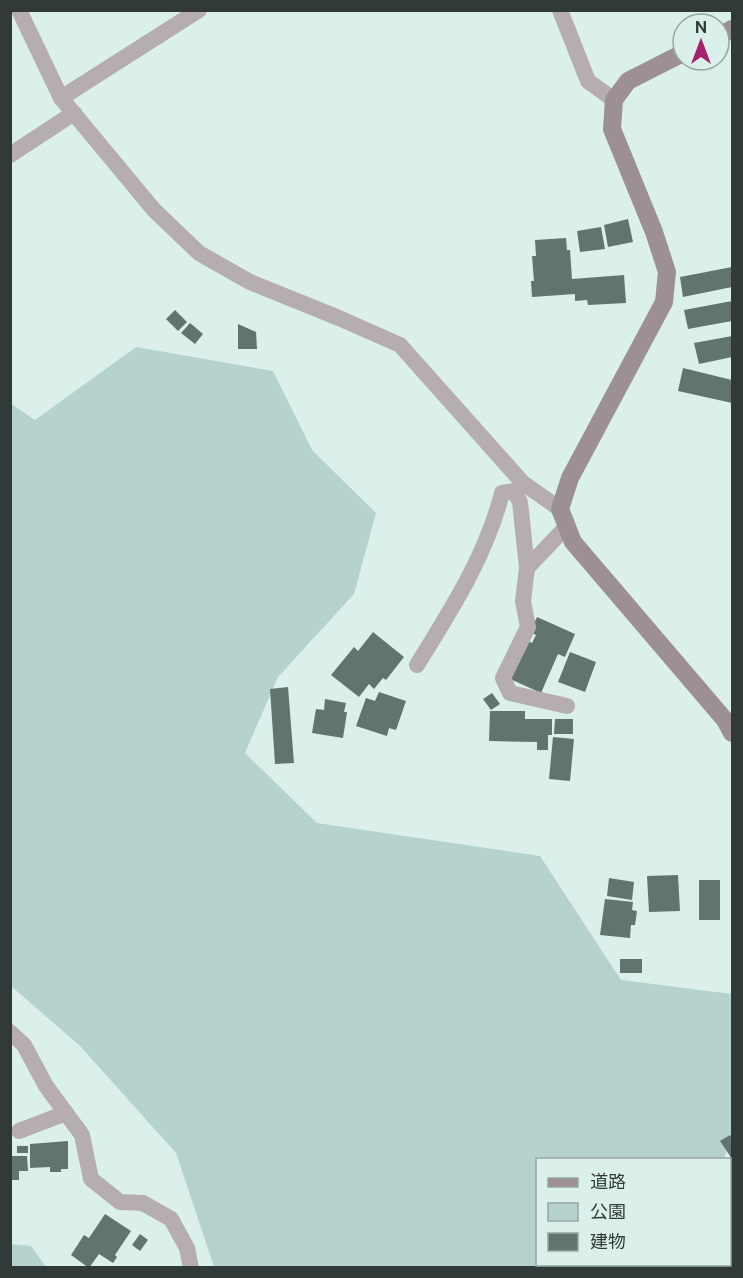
<svg xmlns="http://www.w3.org/2000/svg" width="743" height="1278" font-family="'Public Sans','Noto Sans JP',sans-serif">
<style>
.green{fill:#b6d2cc}
.building{fill:#627470}
.lines{fill:none;stroke-linecap:round;stroke-linejoin:round}
.street{stroke:#b5adb1;stroke-width:16}
.secondary{stroke:#9c9094;stroke-width:18}
</style>
<rect width="100%" height="100%" fill="#dbf0eb"/>
<!-- green -->
<g class="green">
<polygon points="136,347 273,371 312,450 376,513 354,594 278,677 245,753 317,823 540,856 621,980 732,994 732,1132 724,1159 538,1160 538,1264 730,1264 730,1196 732,1198 732,1267 214,1267 176,1153 80,1046 11,986 10,403 35,420"/>
<polygon points="10,1244 31,1246 46,1267 11,1267"/>
</g>
<!-- building -->
<g class="building">
<polygon points="628,219 633,242 608,247 604,225"/>
<polygon points="601,227 605,249 580,252 577,231"/>
<polygon points="566,238 567,250 570,250 572,279 624,275 626,303 588,305 587,300 575,301 575,294 532,297 531,281 534,281 532,256 536,256 535,240"/>
<polygon points="732,267 732,287 683,297 680,277"/>
<polygon points="732,301 732,321 688,329 684,310"/>
<polygon points="175,310 187,322 178,331 166,319"/>
<polygon points="190,323 203,334 195,344 181,333"/>
<polygon points="238,324 256,332 257,349 238,349"/>
<polygon points="732,336 732,357 699,364 694,343"/>
<polygon points="683,368 732,380 732,403 678,391"/>
<polygon points="537,617 575,634 565,657 558,654 541,693 508,678 526,640 532,643 536,635 530,632"/>
<polygon points="373,632 404,657 386,680 383,678 374,689 369,684 359,697 331,675 354,647 358,651"/>
<polygon points="570,652 596,662 585,692 558,682"/>
<polygon points="288,687 294,763 275,764 270,689"/>
<polygon points="379,692 406,701 396,730 389,728 387,736 356,726 366,698 375,701"/>
<polygon points="492,693 500,704 491,710 483,699"/>
<polygon points="325,699 346,703 344,712 347,712 343,738 312,733 316,709 324,710"/>
<polygon points="490,711 525,711 525,719 552,719 552,735 548,735 548,750 537,750 537,742 489,741"/>
<polygon points="555,719 573,719 573,734 554,734"/>
<polygon points="553,737 574,739 570,781 549,779"/>
<polygon points="678,875 680,911 649,912 647,876"/>
<polygon points="609,878 634,882 632,900 607,896"/>
<rect x="699" y="880" width="21" height="40"/>
<polygon points="605,899 633,902 632,910 637,911 635,925 631,925 630,938 600,935"/>
<rect x="620" y="959" width="22" height="14"/>
<polygon points="730,1135 732,1139 732,1159 720,1141"/>
<polygon points="68,1141 68,1169 61,1169 61,1172 50,1172 50,1167 30,1168 30,1144"/>
<rect x="17" y="1146" width="11" height="7"/>
<polygon points="10,1156 27,1156 28,1171 19,1171 19,1180 10,1180"/>
<polygon points="105,1214 131,1231 115,1255 117,1257 113,1263 99,1254 89,1268 71,1255 84,1235 89,1238"/>
<polygon points="140,1234 148,1240 140,1251 132,1245"/>
</g>
<g class="lines">
<!-- street -->
<g class="street">
<polyline points="19,10 61,98 154,210 199,253 250,282 339,318 400,345 523,483 560,509"/>
<polyline points="560,10 588,81 614,100"/>
<polyline points="61,98 199,10"/>
<polyline points="10,155 74,113"/>
<polyline points="567,526 527,568 523,601 528,627 503,678 510,693 567,706"/>
<path d="M417,665C451,610 486,556 502,493L514,491L520,502L527,568"/>
<polyline points="10,1032 24,1045 46,1086 82,1135 91,1179 120,1202 143,1203 171,1219 187,1248 191,1268"/>
<polyline points="19,1131 66,1113"/>
</g>
<!-- secondary -->
<g class="secondary">
<polyline points="719,36 732,29"/>
<polyline points="683,53 628,81 614,100 612,129 654,232 667,272 664,302 570,478 560,509 573,542 725,720 732,733"/>
</g>
</g>
<!-- border -->
<rect width="743" height="1278" fill="none" stroke="#323a39" stroke-width="24"/>
<!-- legend -->
<rect x="536" y="1158" width="195" height="108" fill="#dbf0eb" stroke="#97a7a4" stroke-width="1.5"/>
<rect x="548" y="1178" width="30" height="9" fill="#9c9094" stroke="#97a7a4" stroke-width="1.5"/>
<text x="590" y="1188" font-size="18" fill="#323a39">道路</text>
<rect x="548" y="1203" width="30" height="18" fill="#b6d2cc" stroke="#97a7a4" stroke-width="1.5"/>
<text x="590" y="1218" font-size="18" fill="#323a39">公園</text>
<rect x="548" y="1233" width="30" height="18" fill="#627470" stroke="#97a7a4" stroke-width="1.5"/>
<text x="590" y="1248" font-size="18" fill="#323a39">建物</text>
<!-- north arrow -->
<g transform="translate(701 42)"><circle r="28" fill="#dbf0eb" stroke="#97a7a4" stroke-width="1.5"/>
<path d="M0-4.5L10 22L0 15L-10 22Z" fill="#a6216c"/>
<text y="-9" font-size="16" font-weight="bold" text-anchor="middle" fill="#323a39">N</text>
</g>
</svg>
